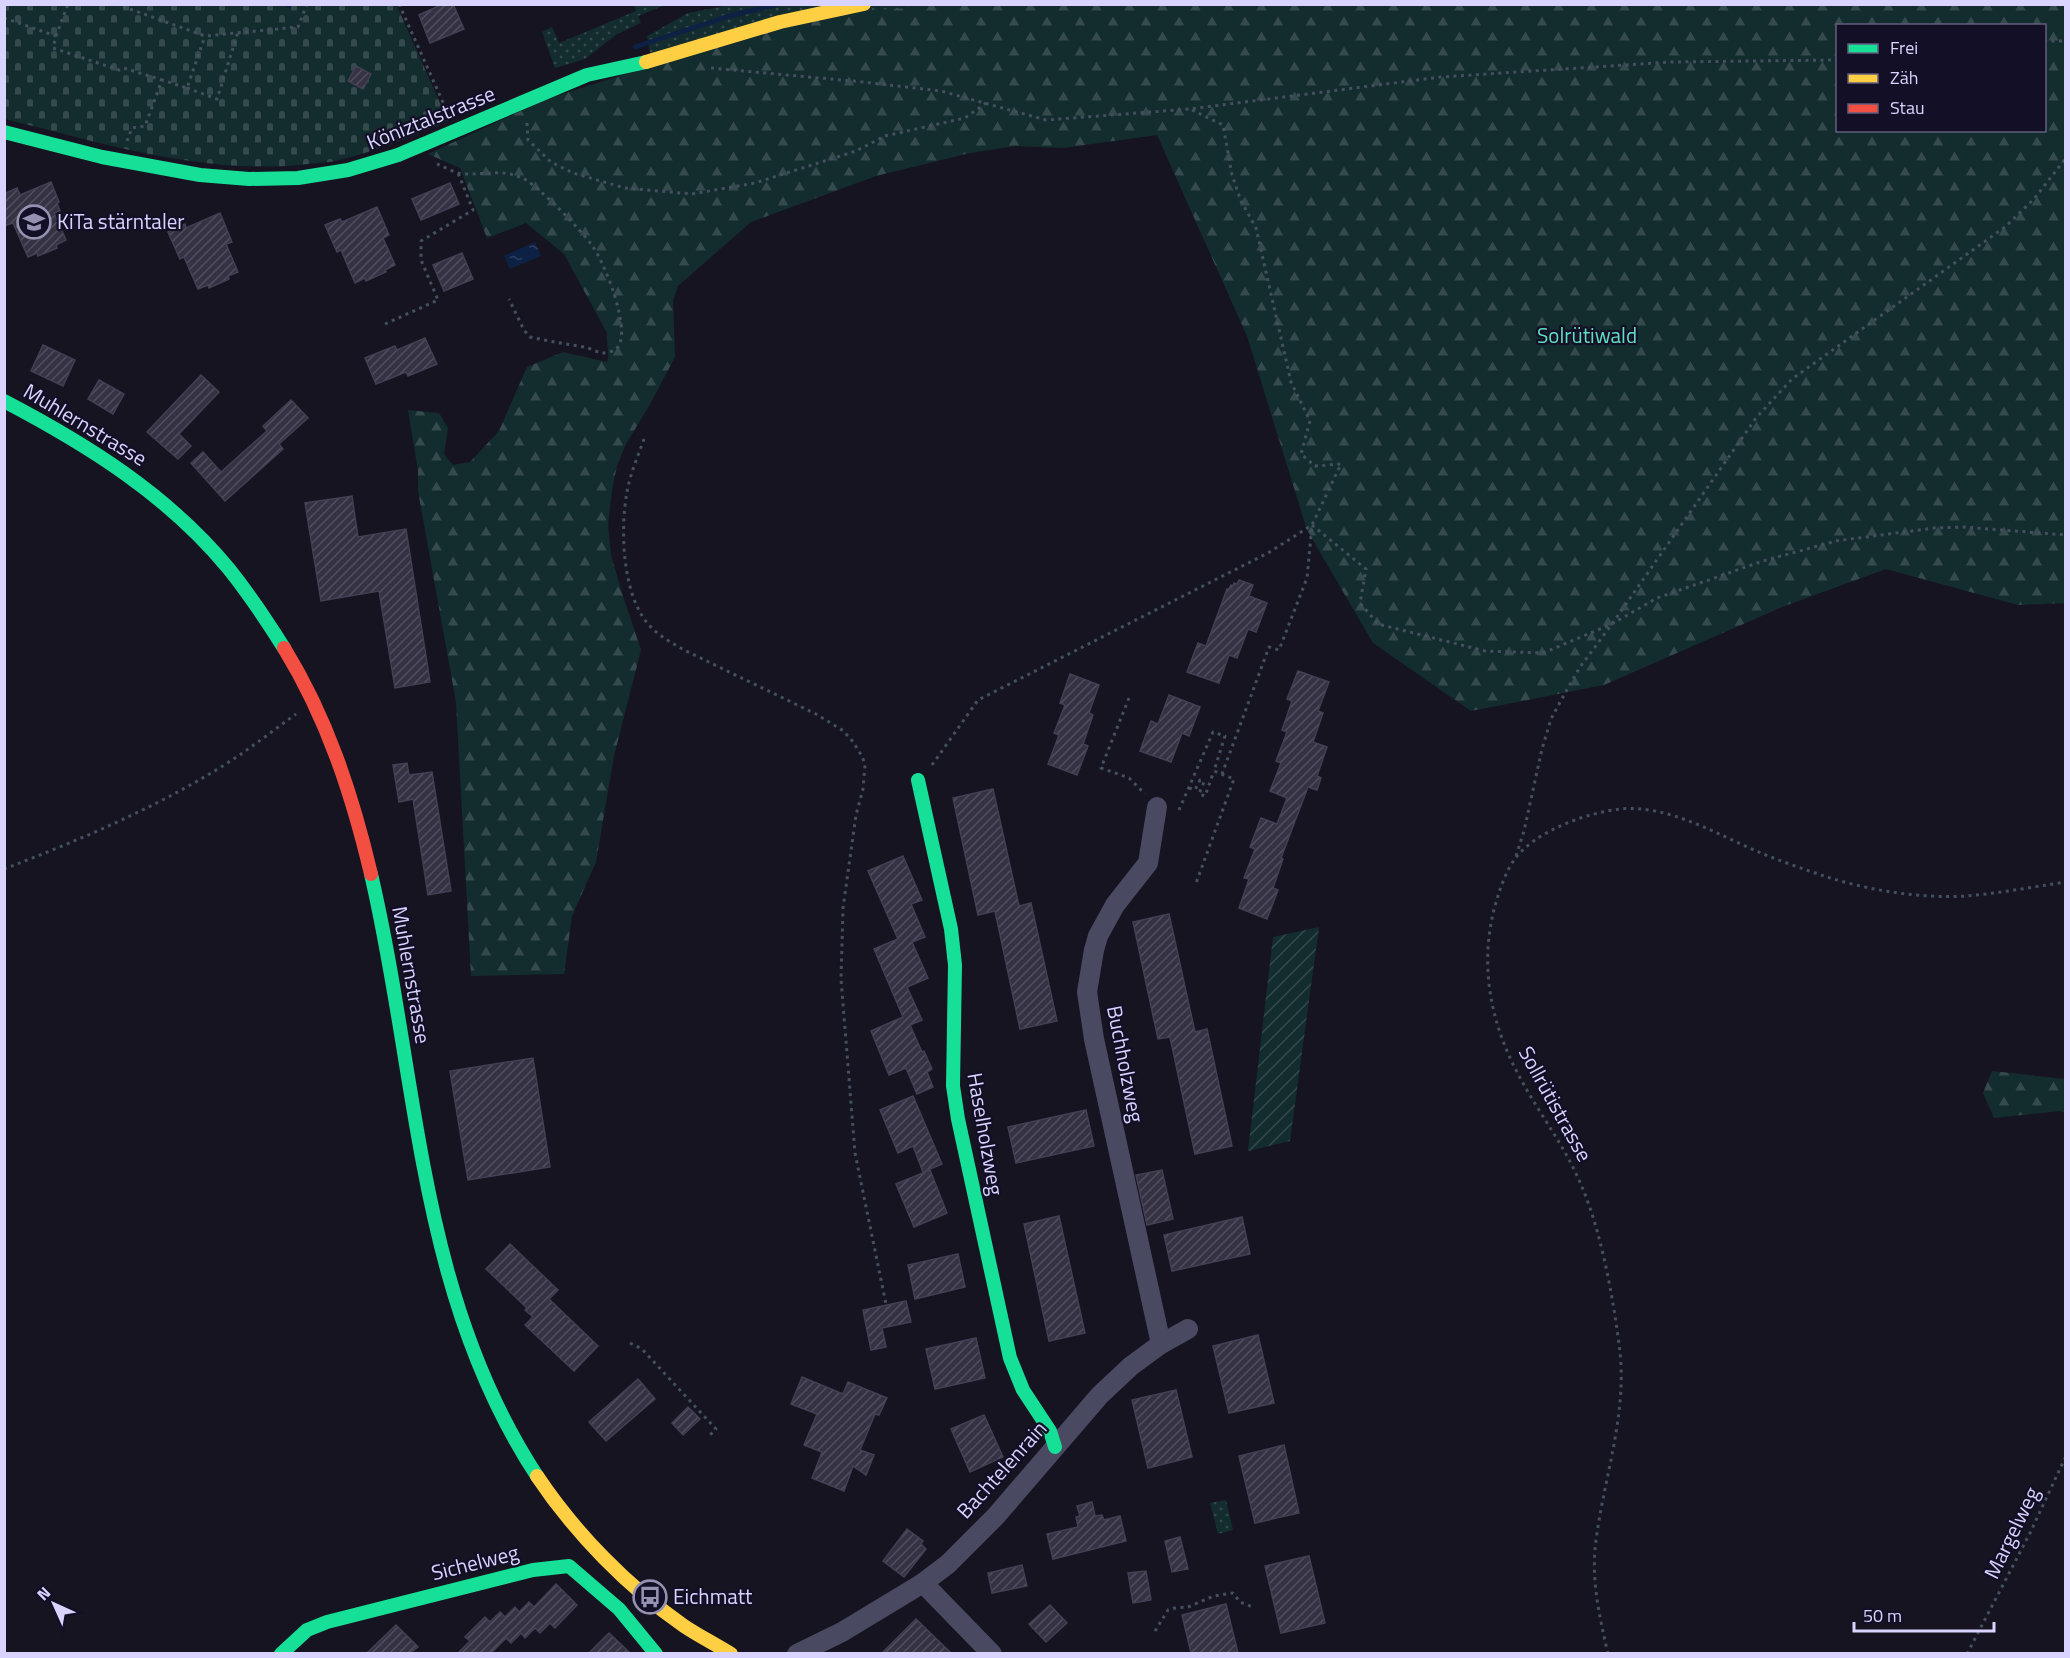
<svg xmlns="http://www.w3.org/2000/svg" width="2070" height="1658" font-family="'Titillium Web',sans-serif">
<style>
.grass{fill:url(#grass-dots)}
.forest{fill:url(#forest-firs);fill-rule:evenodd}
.cemetery{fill:url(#cemetery-stones)}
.garden{fill:url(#garden-furrows)}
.water{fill:url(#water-ripples)}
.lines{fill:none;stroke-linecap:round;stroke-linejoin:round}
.stream{stroke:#0d2144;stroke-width:5}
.building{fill:url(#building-hatch);stroke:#433f54;stroke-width:1.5}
.path{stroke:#44505f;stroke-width:3;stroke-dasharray:3 4.5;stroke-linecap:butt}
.street{stroke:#4a4962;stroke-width:20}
.fast{stroke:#16e098;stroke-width:14}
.slow{stroke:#ffcf43;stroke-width:14}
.jam{stroke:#f24e42;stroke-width:14}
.labels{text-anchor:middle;stroke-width:4.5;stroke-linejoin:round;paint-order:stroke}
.street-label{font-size:21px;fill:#d9d4ff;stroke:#130f26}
.poi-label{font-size:21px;fill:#d9d4ff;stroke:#130f26;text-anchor:start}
.park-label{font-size:21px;fill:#5fe0c0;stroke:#130f26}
</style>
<defs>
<pattern id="grass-dots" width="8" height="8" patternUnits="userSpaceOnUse" patternTransform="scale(1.5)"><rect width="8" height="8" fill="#132c2d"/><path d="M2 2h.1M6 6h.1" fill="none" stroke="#354a4c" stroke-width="1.8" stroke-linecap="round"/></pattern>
<pattern id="forest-firs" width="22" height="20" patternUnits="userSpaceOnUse" patternTransform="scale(1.5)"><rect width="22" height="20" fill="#132c2d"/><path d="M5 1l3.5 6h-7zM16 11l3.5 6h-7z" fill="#354a4c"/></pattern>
<pattern id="cemetery-stones" width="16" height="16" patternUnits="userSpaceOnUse" patternTransform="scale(1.5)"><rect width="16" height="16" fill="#132c2d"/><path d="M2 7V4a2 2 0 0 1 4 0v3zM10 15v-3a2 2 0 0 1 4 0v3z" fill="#354a4c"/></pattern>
<pattern id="garden-furrows" width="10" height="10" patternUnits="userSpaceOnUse" patternTransform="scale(1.5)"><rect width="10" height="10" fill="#132c2d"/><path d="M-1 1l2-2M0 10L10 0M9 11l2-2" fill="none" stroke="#354a4c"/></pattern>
<pattern id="water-ripples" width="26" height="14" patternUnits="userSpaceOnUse" patternTransform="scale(1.5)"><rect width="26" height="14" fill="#0d2144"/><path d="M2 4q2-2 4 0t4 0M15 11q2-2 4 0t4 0" fill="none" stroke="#304060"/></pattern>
<pattern id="building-hatch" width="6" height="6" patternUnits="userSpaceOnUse" patternTransform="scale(1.5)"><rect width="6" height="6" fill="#343243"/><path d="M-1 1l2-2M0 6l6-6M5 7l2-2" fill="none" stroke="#514f5f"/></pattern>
</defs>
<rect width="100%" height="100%" fill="#161421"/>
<!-- grass -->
<g class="grass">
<polygon points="634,5 665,5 638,16 641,23 617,34 585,59 555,68 542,32 552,27 559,43 636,11"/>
<polygon points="729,5 920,5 909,8 651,58 647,36 688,13"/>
<polygon points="1226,1500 1233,1530 1218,1534 1210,1503"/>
</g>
<!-- forest -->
<g class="forest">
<path d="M920,4L2065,5V603L2018,605L1886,569L1782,607L1604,685L1471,711L1373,643L1307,530L1247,336L1157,135L1063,148L1016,146L970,153L876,176L751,222L678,286L673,301L675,357L649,406L626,444L617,466L612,490L608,525L611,555L622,593L641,650L614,756L596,862L572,916L564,974L471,976L456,702L418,491V471L408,410L439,413L448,428L444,454L453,465L470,462L499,431L527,367L563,352L607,362C610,355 606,341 607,333L564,254L526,223L487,238L460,168L428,154L547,99L814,14L909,8ZM1838,26H2044V130H1838Z"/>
<polygon points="1992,1071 2065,1079 2065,1113 2060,1111 1994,1118 1983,1093"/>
</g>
<!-- cemetery -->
<path class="cemetery" d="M396,4L448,121C412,136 375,152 336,161C325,163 312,163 300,165C200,174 101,143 5,119V5Z"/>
<!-- garden -->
<polygon class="garden" points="1319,927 1290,1141 1248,1151 1273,937"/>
<!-- water -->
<polygon class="water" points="535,242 541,256 510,269 504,256"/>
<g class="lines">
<!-- stream -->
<g class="stream">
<polyline points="287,4 289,6"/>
<polyline points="635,47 726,17 778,4"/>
</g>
</g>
<!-- building -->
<g class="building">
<polygon points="443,4 453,4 464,29 430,43 419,15"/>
<polygon points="356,66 371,74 363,89 348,81"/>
<polygon points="51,182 59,202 57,203 60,211 54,213 66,240 56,245 57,248 38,256 37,253 28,257 13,223 4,226 4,194 17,188 20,195"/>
<polygon points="450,183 459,204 421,220 412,199"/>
<polygon points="377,207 389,235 383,238 395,265 385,270 386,272 366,281 365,278 355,283 341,250 337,252 325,225 340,219 342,222"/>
<polygon points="220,213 232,242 226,244 238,272 228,276 229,279 209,288 208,285 198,289 184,257 180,259 168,232 185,224 186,228"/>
<polygon points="462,253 473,279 444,291 433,265"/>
<polygon points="425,338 437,364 408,376 406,372 376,384 365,358 395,346 397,350"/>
<polygon points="43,345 75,360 63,386 31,371"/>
<polygon points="201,375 219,392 179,434 191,446 178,459 147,432"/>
<polygon points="99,380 124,394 113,414 88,399"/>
<polygon points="291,400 308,418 279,444 283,449 225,501 191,463 203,452 221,472 267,431 263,426"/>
<polygon points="352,496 358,537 406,529 430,682 395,688 379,591 321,601 305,503"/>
<polygon points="1239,580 1253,585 1249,596 1267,603 1256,632 1248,629 1237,658 1229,655 1219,683 1187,672 1198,643 1206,646 1227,589 1229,589 1231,585 1233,586 1234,583 1237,584"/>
<polygon points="1298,671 1329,682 1318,711 1323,713 1313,742 1327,747 1317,776 1321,778 1317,790 1308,787 1281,858 1283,859 1273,888 1278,890 1267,919 1239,908 1249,879 1244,878 1255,849 1250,847 1261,818 1277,824 1287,798 1270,791 1281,763 1276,761 1287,732 1282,730 1292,701 1287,699"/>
<polygon points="1070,674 1099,685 1089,713 1093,715 1083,744 1088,746 1077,775 1048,764 1059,735 1054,733 1065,705 1060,703"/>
<polygon points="1169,695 1200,707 1189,736 1182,733 1171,762 1140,751 1151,721 1158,724"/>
<polygon points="407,763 409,775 432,772 451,891 428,895 413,799 399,802 393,765"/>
<polygon points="993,789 1019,906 1031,903 1057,1021 1020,1029 995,911 978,915 953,798"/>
<polygon points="903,856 922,900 911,904 925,937 912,942 928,978 907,987 922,1020 910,1025 922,1052 924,1051 932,1069 927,1072 933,1087 917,1094 906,1068 889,1075 871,1031 903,1017 874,949 898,939 868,871"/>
<polygon points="1169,914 1195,1032 1207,1029 1232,1146 1195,1154 1170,1037 1158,1039 1133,922"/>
<polygon points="533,1058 550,1167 468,1180 450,1071"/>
<polygon points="913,1096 942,1164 923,1172 913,1146 898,1153 880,1110"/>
<polygon points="1086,1110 1094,1146 1016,1163 1008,1127"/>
<polygon points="930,1170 947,1213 914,1227 896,1184"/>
<polygon points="1162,1170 1173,1219 1147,1225 1136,1175"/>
<polygon points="1059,1216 1085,1333 1049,1341 1024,1224"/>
<polygon points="1242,1217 1250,1254 1172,1271 1164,1235"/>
<polygon points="510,1244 558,1290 549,1299 598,1346 574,1371 525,1325 533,1317 525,1310 527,1308 486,1269"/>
<polygon points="958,1254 965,1287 915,1299 908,1265"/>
<polygon points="906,1301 911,1322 882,1328 886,1347 871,1350 863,1310"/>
<polygon points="1258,1335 1274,1403 1229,1413 1213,1346"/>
<polygon points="976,1338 985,1378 935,1389 926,1349"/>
<polygon points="802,1377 843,1394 848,1382 887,1398 879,1415 875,1414 860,1450 874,1455 866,1475 853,1466 844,1491 812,1478 822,1452 804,1445 817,1414 791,1404"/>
<polygon points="638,1379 655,1399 606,1441 589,1422"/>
<polygon points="1176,1390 1192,1457 1148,1468 1132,1400"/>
<polygon points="688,1407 700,1419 683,1435 672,1423"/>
<polygon points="984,1415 1003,1457 970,1472 951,1429"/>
<polygon points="1284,1445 1299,1513 1255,1523 1239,1456"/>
<polygon points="1092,1502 1095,1516 1102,1515 1104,1520 1120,1516 1126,1541 1053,1559 1047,1534 1078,1527 1076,1517 1080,1516 1077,1506"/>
<polygon points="907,1529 923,1541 921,1544 926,1549 904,1577 883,1561"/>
<polygon points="1180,1537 1188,1569 1172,1572 1165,1541"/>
<polygon points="1309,1556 1325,1623 1281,1633 1265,1566"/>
<polygon points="1022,1565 1027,1586 992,1593 988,1573"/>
<polygon points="1146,1571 1151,1600 1133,1603 1128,1573"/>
<polygon points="556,1584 577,1605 555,1628 550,1623 540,1633 535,1628 525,1638 521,1633 511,1643 506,1638 491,1653 458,1653 470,1641 465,1637 485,1617 490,1622 500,1612 505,1617 515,1607 519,1612 529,1602 534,1607"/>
<polygon points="1226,1604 1238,1653 1191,1653 1182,1615"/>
<polygon points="1050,1605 1067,1623 1046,1642 1029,1624"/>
<polygon points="916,1619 951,1653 882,1653"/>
<polygon points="396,1625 418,1647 410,1653 367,1653"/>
<polygon points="609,1633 630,1653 589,1653"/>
</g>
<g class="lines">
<!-- path -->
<g class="path">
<polyline points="116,4 205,36 298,27 307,4"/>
<polyline points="399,4 446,109"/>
<polyline points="4,18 56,36 53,48 119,70 124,68 162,80"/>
<polyline points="56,36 68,4"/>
<polyline points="2044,41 2066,41"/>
<polyline points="711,68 863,82 941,91 1046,120 1190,109 1441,77 1671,62 1838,60"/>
<polyline points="187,88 217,99 238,32"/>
<polyline points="1192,110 1223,125 1232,175 1241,201 1256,228 1291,382 1310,421 1301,454 1315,466 1341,464 1312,525 1307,578 1279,650 1269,647 1222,774"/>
<polyline points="527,123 528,140 551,162 573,173 625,188 692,194 755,183 856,151 885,136 965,118 986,103"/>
<polyline points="127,141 132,128 145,126 162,80 187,88 205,36"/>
<path d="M437,164C445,167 454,173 463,174C485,175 505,168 526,180C542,190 579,228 591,244C604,260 635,337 615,350C611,352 606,353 602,353C596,352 590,348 584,347C566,344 548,341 530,337L524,330L509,299"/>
<polyline points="385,324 438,300 421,260 421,241 473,210 458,173"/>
<path d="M644,439C638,456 630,474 627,492C620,529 622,597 650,626C659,636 672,643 684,650L816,714L842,730L851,739L862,756L865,765L863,789L856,815L843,908L841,979L855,1153L887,1309"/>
<polyline points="1312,525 1366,569 1360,603 1378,624 1485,651 1543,653 1612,624 1657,598 1763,561 1836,541 1934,528 1963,527 2066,535"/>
<polyline points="1129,698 1101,768 1129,778 1145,794"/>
<polyline points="932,765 978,700 1268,553 1312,525"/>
<polyline points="1189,788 1195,790 1200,780 1204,782 1199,794 1205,796 1214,771"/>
<polyline points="1179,810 1213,732 1225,736 1214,771 1234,779 1195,886"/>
<polyline points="1516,856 1524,831 1542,749 1551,719 1565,693 1580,667 1612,624 1756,418 1792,379 2005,227 2034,199 2066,158"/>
<path d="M4,869C85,838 172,801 244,752C261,740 278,727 296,714"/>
<polyline points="630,1343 642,1349 716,1429 709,1436"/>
<polyline points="1155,1631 1168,1610 1175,1608 1188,1607 1214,1596 1233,1593 1240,1602 1255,1608"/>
<path d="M1608,1654C1600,1619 1592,1584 1595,1549C1602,1483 1627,1419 1620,1352C1614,1302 1602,1234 1582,1187C1565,1145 1536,1110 1516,1070C1488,1016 1479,957 1497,899C1501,886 1506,872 1514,860C1535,831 1586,813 1620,809C1668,804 1718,835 1761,853C1780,861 1801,868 1821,875C1866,890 1920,899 1967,896C2000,893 2033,887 2066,882"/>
<polyline points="1967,1654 2030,1533 2066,1456"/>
</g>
<!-- street -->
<g class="street">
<polyline points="1157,807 1148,863 1115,905 1098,936 1094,950 1087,992 1094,1039 1161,1344"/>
<polyline points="923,1583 992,1654"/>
<polyline points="797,1654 842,1632 923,1583 948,1564 996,1516 1100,1395 1131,1366 1161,1344 1188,1329"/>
</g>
<!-- fast -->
<g class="fast">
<polyline points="4,132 102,157 200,175 249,179 298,178 348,170 398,155 587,75 646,62"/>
<path d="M4,401C88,445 168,495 229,569C249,594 267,621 284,648"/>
<polyline points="918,780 951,929 955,965 953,1086 958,1119 1010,1358 1023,1390 1050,1431 1055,1447"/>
<path d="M371,874C419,1080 417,1293 537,1476"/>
<polyline points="281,1654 307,1630 327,1622 533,1570 569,1566 619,1609 656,1654"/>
</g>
<!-- slow -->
<g class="slow">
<polyline points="646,62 780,22 864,4"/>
<path d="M537,1476C575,1533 628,1587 684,1626C699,1636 715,1644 731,1654"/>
</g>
<!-- jam -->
<path class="jam" d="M284,648C327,718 352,794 371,874"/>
</g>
<!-- icons -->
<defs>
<symbol id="school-ring" viewBox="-11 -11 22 22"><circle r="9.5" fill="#130f26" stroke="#9591b1" stroke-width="1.5"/><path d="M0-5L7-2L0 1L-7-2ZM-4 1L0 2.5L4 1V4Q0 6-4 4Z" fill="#9591b1"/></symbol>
<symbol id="bus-ring" viewBox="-11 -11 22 22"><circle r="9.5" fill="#130f26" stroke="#9591b1" stroke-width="1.5"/><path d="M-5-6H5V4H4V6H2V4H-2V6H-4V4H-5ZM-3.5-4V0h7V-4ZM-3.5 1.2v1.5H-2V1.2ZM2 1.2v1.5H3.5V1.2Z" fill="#9591b1"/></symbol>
</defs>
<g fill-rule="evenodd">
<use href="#school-ring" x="15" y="203" width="38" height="38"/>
<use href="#bus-ring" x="631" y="1578" width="38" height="38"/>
</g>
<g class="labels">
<!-- street labels -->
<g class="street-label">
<text transform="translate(431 118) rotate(-22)" y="7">Köniztalstrasse</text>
<text transform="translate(85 425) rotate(31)" y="7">Muhlernstrasse</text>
<text transform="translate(411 975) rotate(80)" y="7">Muhlernstrasse</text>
<text transform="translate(1125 1064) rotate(79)" y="7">Buchholzweg</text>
<text transform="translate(1555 1104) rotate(61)" y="7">Sollrütistrasse</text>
<text transform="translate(985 1134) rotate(80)" y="7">Haselholzweg</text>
<text transform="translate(1002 1470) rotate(-48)" y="7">Bachtelenrain</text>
<text transform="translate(2012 1533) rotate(-64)" y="7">Margelweg</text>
<text transform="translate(475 1563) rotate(-14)" y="7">Sichelweg</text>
</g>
<!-- poi labels -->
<g class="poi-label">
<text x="57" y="229">KiTa stärntaler</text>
<text x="673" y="1604">Eichmatt</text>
</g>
<!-- park labels -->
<g class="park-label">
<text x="1587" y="343">Solrütiwald</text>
</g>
</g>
<!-- border -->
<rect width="2070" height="1658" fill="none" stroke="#d9d4ff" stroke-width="12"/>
<!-- legend -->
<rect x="1836" y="24" width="210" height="108" fill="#130f26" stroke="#625e7d" stroke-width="1.5"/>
<rect x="1848" y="44" width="30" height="9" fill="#16e098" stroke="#625e7d" stroke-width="1.5"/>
<text x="1890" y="54" font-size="18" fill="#d9d4ff">Frei</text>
<rect x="1848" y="74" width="30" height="9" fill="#ffcf43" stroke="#625e7d" stroke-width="1.5"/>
<text x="1890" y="84" font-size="18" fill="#d9d4ff">Zäh</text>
<rect x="1848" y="104" width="30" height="9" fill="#f24e42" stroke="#625e7d" stroke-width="1.5"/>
<text x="1890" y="114" font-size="18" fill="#d9d4ff">Stau</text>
<!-- north arrow -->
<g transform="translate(54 1604) rotate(315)" stroke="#130f26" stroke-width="4.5" paint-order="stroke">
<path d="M0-4.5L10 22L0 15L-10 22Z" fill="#d9d4ff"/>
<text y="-9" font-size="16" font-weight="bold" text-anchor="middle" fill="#d9d4ff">N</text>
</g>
<!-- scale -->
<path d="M1854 1622v9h140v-9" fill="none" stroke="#d9d4ff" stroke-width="3"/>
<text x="1863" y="1622" font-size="18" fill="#d9d4ff" stroke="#130f26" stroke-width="4.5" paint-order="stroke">50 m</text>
</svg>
